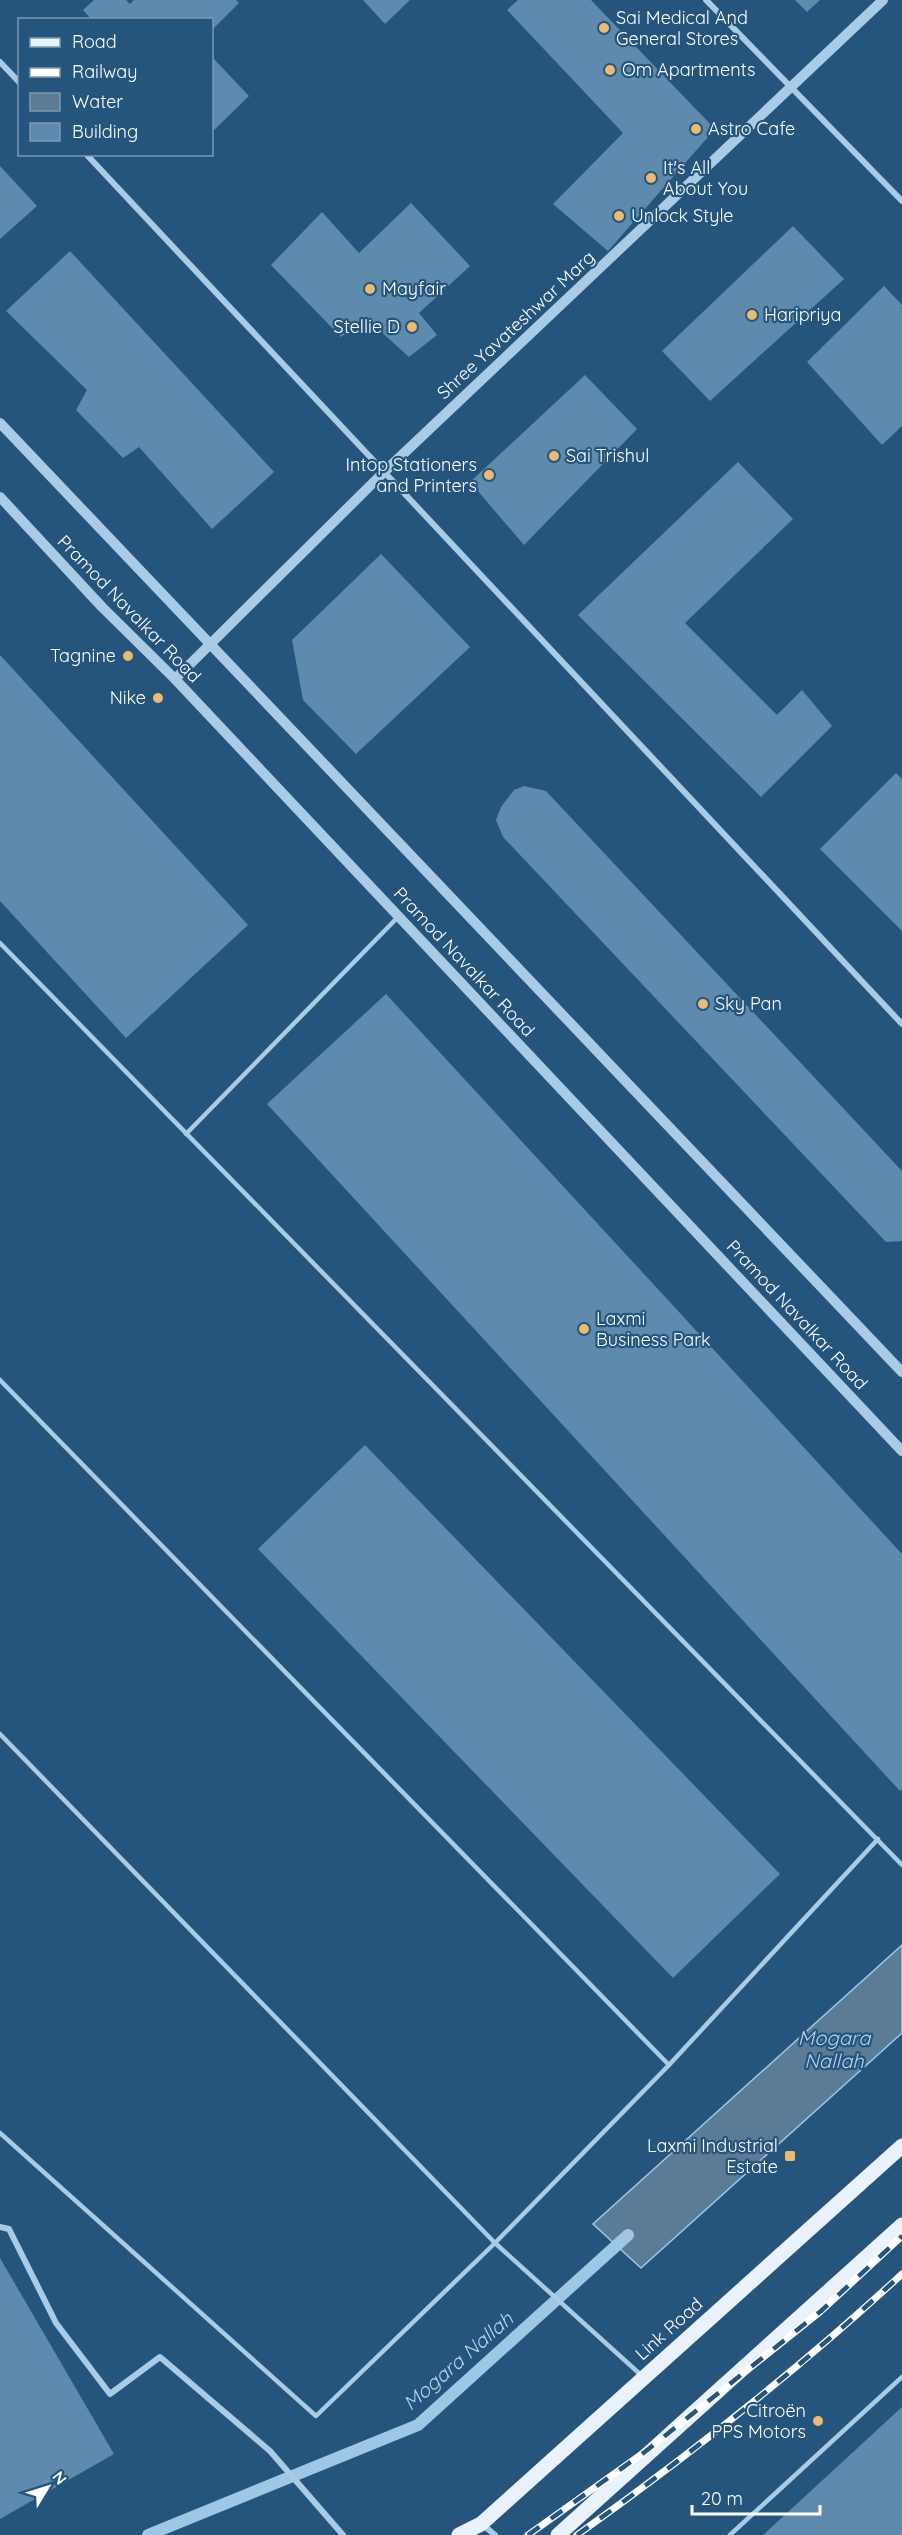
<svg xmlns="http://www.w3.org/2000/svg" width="902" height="2535" font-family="Quicksand,sans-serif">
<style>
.water{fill:#5a7c97;stroke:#9ec7e5;stroke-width:1.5}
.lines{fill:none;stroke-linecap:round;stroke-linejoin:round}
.stream{stroke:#9ec7e5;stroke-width:12}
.building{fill:#5e8aad}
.service{stroke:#aacbe5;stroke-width:4.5}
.minor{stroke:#aacbe5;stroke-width:6}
.tertiary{stroke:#aacbe5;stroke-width:10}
.primary{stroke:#eaf3fc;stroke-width:15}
.rail-casing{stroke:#fff;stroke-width:7}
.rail{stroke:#25557c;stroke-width:4.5;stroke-dasharray:14;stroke-linecap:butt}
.poi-dot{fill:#eebb6e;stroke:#25557c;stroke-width:2}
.labels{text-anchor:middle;stroke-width:4.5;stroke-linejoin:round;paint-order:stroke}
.poi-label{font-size:18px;fill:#fff;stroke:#25557c;text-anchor:start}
.street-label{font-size:18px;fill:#fff;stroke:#25557c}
.water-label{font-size:20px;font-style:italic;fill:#b5d4ec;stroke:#25557c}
</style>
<rect width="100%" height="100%" fill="#25557c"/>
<!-- water -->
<polygon class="water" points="902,1945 902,2033 641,2268 593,2224"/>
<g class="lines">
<!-- stream -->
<polyline class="stream" points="148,2535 418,2425 628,2235"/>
</g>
<!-- building -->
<g class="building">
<polygon points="94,0 126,0 130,4 134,0 236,0 239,3 212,30 212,20 92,20 83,10"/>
<polygon points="363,0 410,0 385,24"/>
<polygon points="518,0 591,0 715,129 608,251 553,204 623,133 507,10"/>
<polygon points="795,0 820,0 807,12"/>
<polygon points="212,57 249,96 212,132"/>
<polygon points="0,166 37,206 0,239"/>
<polygon points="411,203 470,266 419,313 437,335 409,357 366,318 341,337 271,265 322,212 359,253"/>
<polygon points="793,226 844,279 710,401 662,351"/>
<polygon points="70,251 274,472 212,529 139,447 123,458 76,410 87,390 6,311"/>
<polygon points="884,286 902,305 902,426 882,445 807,362"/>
<polygon points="585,375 637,429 524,545 470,482"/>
<polygon points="738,462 793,519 685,623 777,715 802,690 832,726 761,797 578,615"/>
<polygon points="381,554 470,647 356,754 303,700 292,640"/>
<polygon points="0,655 248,925 126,1038 0,901"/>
<polygon points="896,773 902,779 902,931 820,849"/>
<polygon points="524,786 546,791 902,1171 902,1241 886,1242 503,837 496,820 501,807 514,790"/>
<polygon points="386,994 902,1554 902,1789 900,1791 267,1104"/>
<polygon points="365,1445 780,1874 673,1978 258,1549"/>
<polygon points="0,2258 114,2454 0,2519"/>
<polygon points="902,2407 902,2535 763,2535"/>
</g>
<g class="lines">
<!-- service -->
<g class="service">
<polyline points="0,943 902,1865"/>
<polyline points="186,1134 398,917"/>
<polyline points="0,1380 669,2065 878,1839"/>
<polyline points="0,1734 495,2243 669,2065"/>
<polyline points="0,2133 316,2416 495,2243 641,2375"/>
<polyline points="730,2535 902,2377"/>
</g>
<!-- minor -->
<g class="minor">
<polyline points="706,0 902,201"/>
<polyline points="0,62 20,83"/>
<polyline points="86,154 902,1024"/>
<polyline points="0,2227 9,2229 56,2323 110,2394 160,2357 270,2451 343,2535"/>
<polyline points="482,2524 495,2535"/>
</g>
<!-- tertiary -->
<g class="tertiary">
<polyline points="0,423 902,1372"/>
<polyline points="0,497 102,607 175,679 902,1451"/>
<polyline points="175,679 383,473 883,0"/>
</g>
<!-- primary -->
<g class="primary">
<polyline points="459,2535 481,2524 902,2146"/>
<polyline points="558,2535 902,2225"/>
</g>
<defs>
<g id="rail">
<polyline points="528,2535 646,2451 821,2311 902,2236"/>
<path d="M577,2535C691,2454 800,2368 902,2274"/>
</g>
</defs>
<!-- rail casing -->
<use href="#rail" class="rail-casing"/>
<!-- rail -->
<use href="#rail" class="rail"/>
</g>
<!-- markers -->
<g class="poi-dot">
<circle cx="604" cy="28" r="6"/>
<circle cx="610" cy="70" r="6"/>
<circle cx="696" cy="129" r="6"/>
<circle cx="651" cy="178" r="6"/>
<circle cx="619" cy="216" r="6"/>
<circle cx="370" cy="289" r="6"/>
<circle cx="752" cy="315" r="6"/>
<circle cx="412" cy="327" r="6"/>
<circle cx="554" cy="456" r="6"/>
<circle cx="489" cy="475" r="6"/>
<circle cx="128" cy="656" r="6"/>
<circle cx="158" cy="698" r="6"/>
<circle cx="703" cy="1004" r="6"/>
<circle cx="584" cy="1329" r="6"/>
<rect x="784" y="2150" width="12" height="12" rx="3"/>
<circle cx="818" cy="2421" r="6"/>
</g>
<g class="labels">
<!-- poi labels -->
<g class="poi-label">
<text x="616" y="24">Sai Medical And<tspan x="616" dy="21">General Stores</tspan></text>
<text x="622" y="76">Om Apartments</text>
<text x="708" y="135">Astro Cafe</text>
<text x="663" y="174">It's All<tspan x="663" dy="21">About You</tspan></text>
<text x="631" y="222">Unlock Style</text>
<text x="382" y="295">Mayfair</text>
<text x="764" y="321">Haripriya</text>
<text x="400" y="333" text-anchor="end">Stellie D</text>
<text x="566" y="462">Sai Trishul</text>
<text x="477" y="471" text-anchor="end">Intop Stationers<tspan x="477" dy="21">and Printers</tspan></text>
<text x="116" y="662" text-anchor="end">Tagnine</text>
<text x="146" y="704" text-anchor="end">Nike</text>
<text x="715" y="1010">Sky Pan</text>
<text x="596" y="1325">Laxmi<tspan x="596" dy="21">Business Park</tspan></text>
<text x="778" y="2152" text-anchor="end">Laxmi Industrial<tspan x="778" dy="21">Estate</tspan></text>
<text x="806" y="2417" text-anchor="end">Citroën<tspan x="806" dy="21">PPS Motors</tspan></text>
</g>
<!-- street labels -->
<g class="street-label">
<text transform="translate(516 325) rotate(-43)" y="6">Shree Yavateshwar Marg</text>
<text transform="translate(129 609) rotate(46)" y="6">Pramod Navalkar Road</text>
<text transform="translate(464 962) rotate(47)" y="6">Pramod Navalkar Road</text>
<text transform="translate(797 1315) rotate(47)" y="6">Pramod Navalkar Road</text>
<text transform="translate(669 2329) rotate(-42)" y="6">Link Road</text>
</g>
<!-- water labels -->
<g class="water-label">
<text x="834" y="2045">Mogara<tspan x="834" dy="23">Nallah</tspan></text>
<text transform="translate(458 2361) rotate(-41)" y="7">Mogara Nallah</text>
</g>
</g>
<!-- legend -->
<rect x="18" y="18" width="195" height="138" fill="#25557c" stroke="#7c99b0" stroke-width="1.5"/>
<rect x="30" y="38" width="30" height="9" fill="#eaf3fc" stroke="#7c99b0" stroke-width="1.5"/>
<text x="72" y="48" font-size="18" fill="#ffffff">Road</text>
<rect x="30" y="68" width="30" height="9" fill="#ffffff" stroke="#7c99b0" stroke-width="1.5"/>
<text x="72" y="78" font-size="18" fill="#ffffff">Railway</text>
<rect x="30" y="93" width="30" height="18" fill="#5a7c97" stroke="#7c99b0" stroke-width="1.5"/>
<text x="72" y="108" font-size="18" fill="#ffffff">Water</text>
<rect x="30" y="123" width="30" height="18" fill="#5e8aad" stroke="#7c99b0" stroke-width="1.5"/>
<text x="72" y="138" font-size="18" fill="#ffffff">Building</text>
<!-- north arrow -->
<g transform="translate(48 2487) rotate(52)" stroke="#25557c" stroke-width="4.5" paint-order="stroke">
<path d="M0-4.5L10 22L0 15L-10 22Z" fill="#ffffff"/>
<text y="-9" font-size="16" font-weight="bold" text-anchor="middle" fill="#ffffff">N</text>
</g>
<!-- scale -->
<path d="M692 2505v9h128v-9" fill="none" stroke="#ffffff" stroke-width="3"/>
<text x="701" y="2505" font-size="18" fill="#ffffff" stroke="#25557c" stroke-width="4.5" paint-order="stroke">20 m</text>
</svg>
